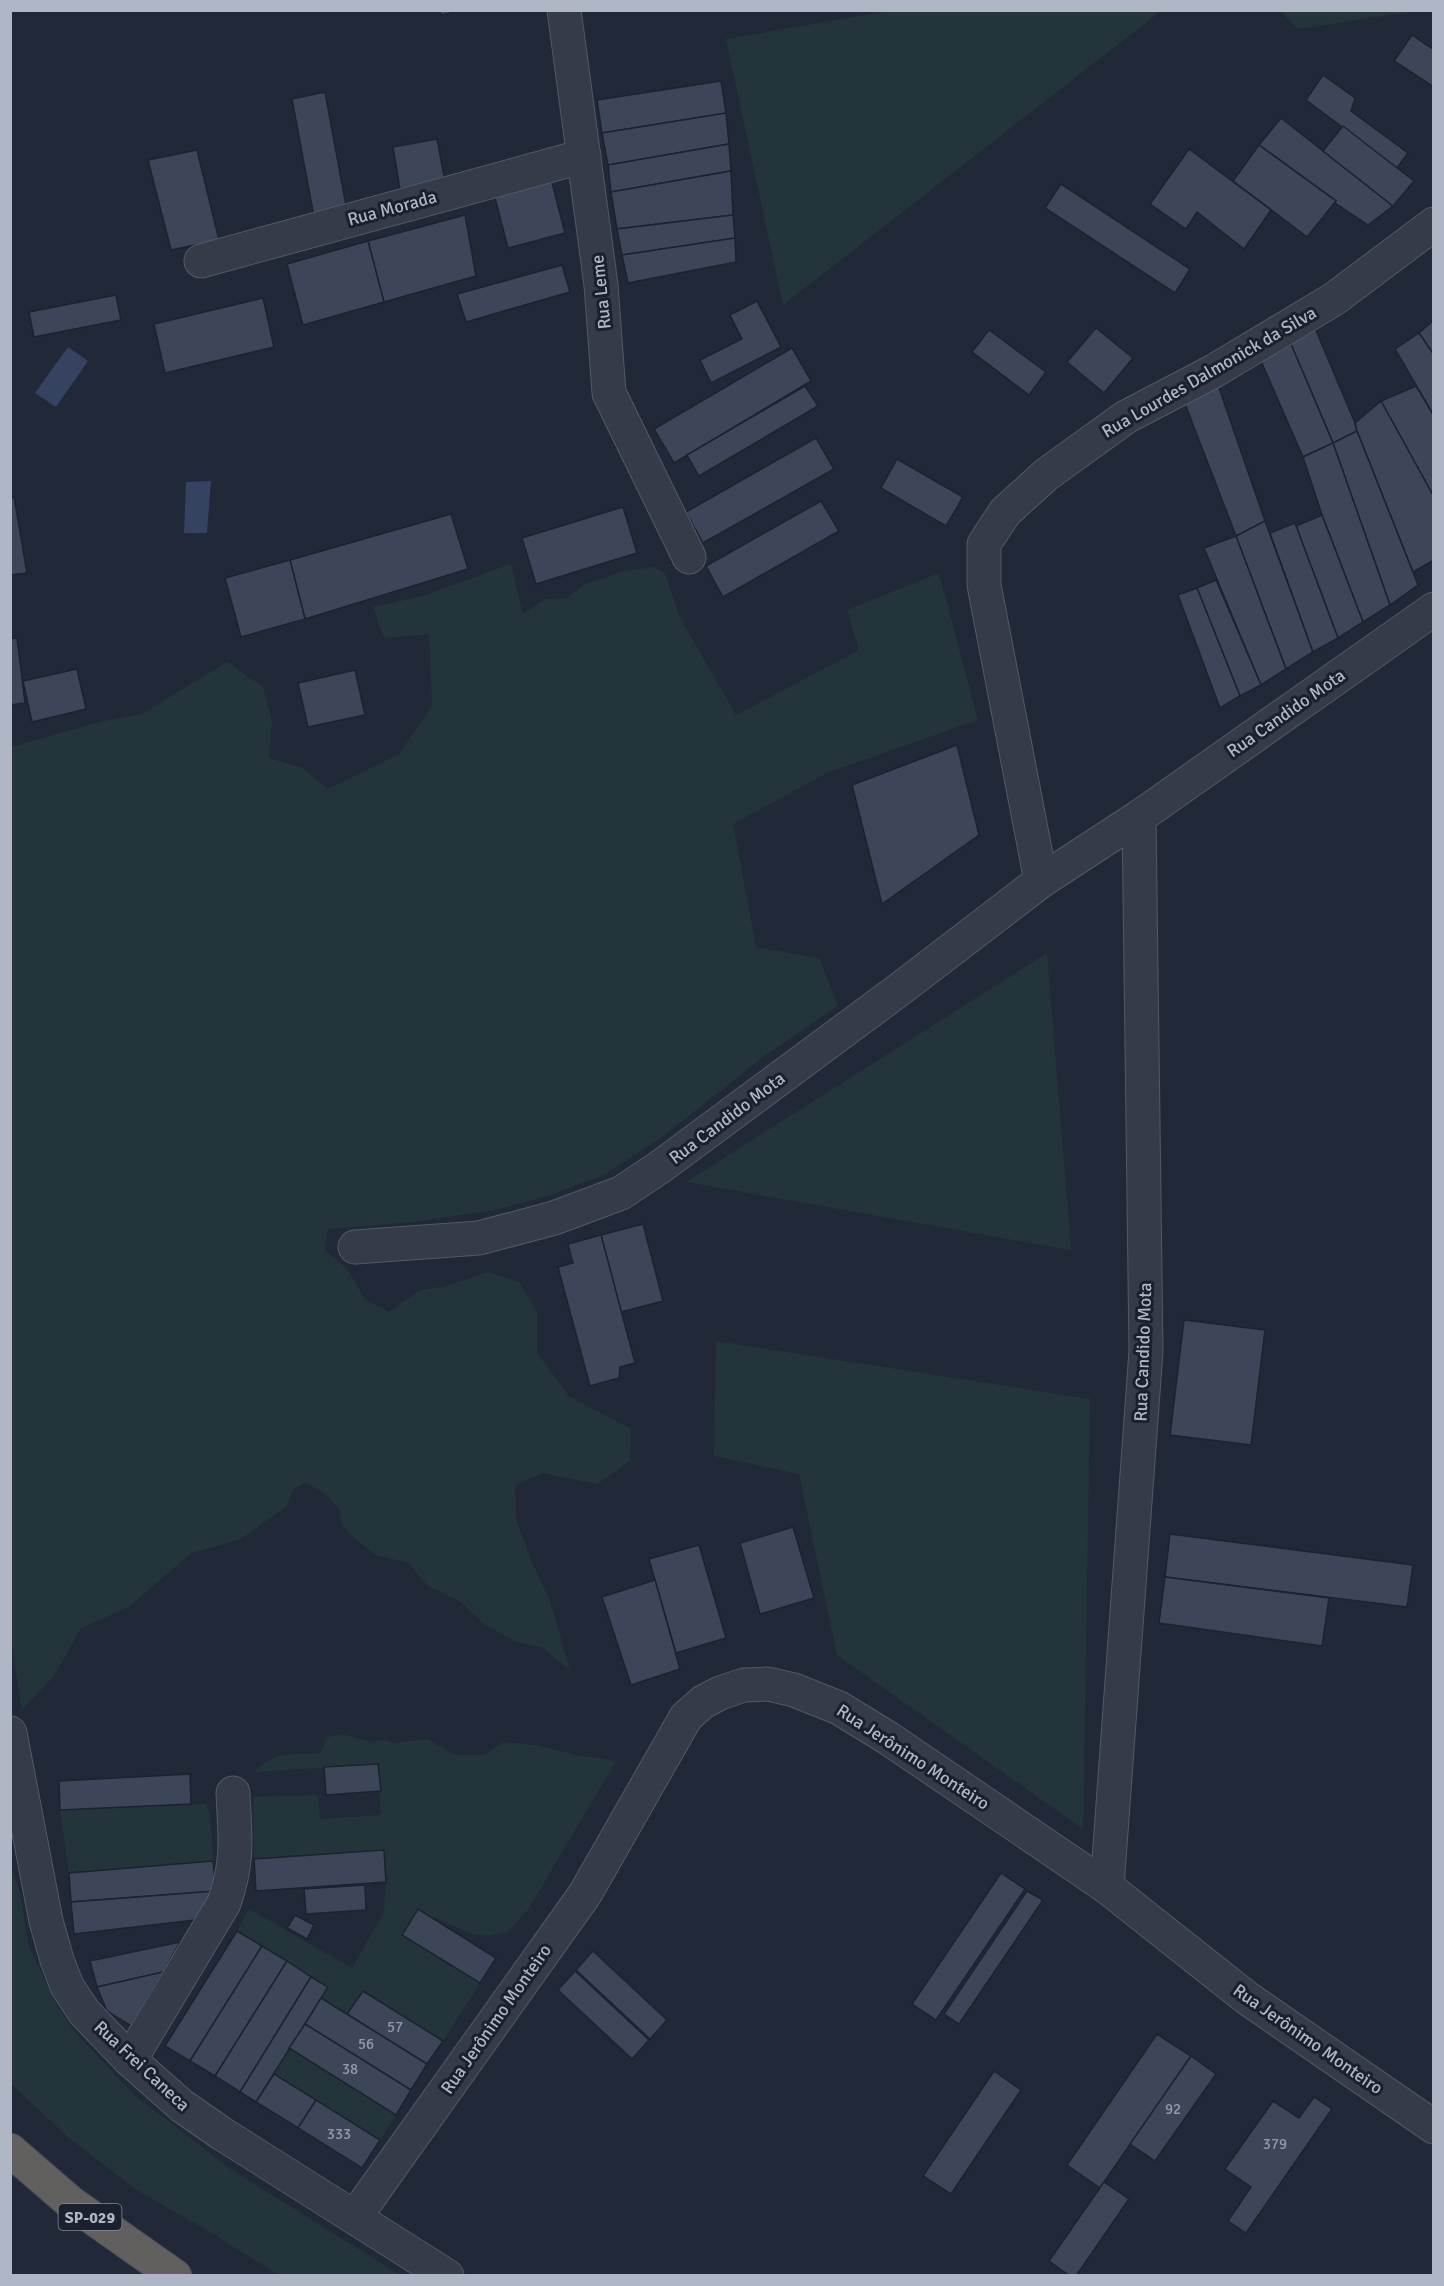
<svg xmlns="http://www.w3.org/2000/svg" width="1444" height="2286" font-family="Signika,sans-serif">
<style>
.green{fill:#23353a}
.water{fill:#354260}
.building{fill:#3d4659;stroke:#1c2230;stroke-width:1.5}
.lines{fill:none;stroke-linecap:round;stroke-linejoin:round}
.minor-casing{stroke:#525967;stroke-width:35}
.trunk-casing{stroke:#3f4654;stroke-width:35}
.minor{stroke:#353b49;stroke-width:33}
.trunk{stroke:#61605e;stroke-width:33}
.labels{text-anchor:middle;stroke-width:6;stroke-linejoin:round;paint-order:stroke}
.number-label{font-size:15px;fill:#929aaa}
.shield{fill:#1a202e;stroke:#828998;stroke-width:1.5}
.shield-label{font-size:16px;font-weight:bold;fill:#afb6c5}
.street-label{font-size:18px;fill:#afb6c5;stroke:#1a202e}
</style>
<rect width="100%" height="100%" fill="#212939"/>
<!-- green -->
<g class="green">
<polygon points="896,10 1161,11 783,305 726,39"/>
<polygon points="1280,11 1416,11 1298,29"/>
<polygon points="511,564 523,614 545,599 566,598 586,584 624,571 654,567 665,574 679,616 736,715 859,650 847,610 939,573 978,720 829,772 733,824 756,947 819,958 838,1006 763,1057 662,1137 604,1175 547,1196 495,1210 413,1222 328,1229 325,1250 347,1269 365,1299 389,1312 420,1290 447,1286 489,1272 519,1282 537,1312 537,1353 569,1396 631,1429 630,1461 597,1484 542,1473 515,1486 516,1519 531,1560 550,1601 570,1670 543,1648 514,1641 484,1624 461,1602 428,1586 407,1562 377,1556 352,1536 342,1525 340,1510 325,1494 305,1482 293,1490 287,1506 239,1540 191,1553 129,1607 81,1628 54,1676 22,1710 10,1636 11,747 99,722 142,714 227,662 263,687 272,720 269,758 302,768 328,789 399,754 432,706 429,634 384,638 373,607 423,596"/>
<polygon points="1047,953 1071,1250 686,1182"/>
<polygon points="716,1341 1090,1399 1083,1829 837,1655 799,1474 714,1456"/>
<path d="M342,1734L371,1742L383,1740L397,1743L428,1739L455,1755H484L504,1742L536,1745L576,1755L616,1761L528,1910L507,1932L488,1936L472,1934L417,1910L403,1935L480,1983L443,2041L363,1991L347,2014L321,1998L327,1987L237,1931L249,1909L352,1968L384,1912L386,1882L383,1850L254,1859L253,1797L318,1795L320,1819L381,1815L378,1764L254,1772C278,1749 289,1756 320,1753L328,1737Z"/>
<polygon points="206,1804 210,1814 213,1861 69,1873 60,1810"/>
<polygon points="10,1863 20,1892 28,1944 56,2004 74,2031 134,2095 232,2170 400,2275 279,2275 210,2232 138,2191 69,2138 11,2084"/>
<polygon points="289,2048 396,2115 380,2140 274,2074"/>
</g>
<!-- water -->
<g class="water">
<polygon points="68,347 88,361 56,407 35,393"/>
<polygon points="211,481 207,533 184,533 186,482"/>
</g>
<!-- building -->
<g class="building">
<polygon points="440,10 463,10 441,15"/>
<polygon points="1412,35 1434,50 1434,87 1394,61"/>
<polygon points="1323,75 1355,98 1351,111 1408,153 1397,168 1306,100"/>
<polygon points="721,81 726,113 602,133 597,100"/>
<polygon points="325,92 347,211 314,217 292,99"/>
<polygon points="726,113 729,144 608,165 602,133"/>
<polygon points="1281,118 1393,206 1368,225 1335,203 1336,201 1259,145"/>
<polygon points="1343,126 1414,181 1393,206 1323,151"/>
<polygon points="437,139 445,181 400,189 393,147"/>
<polygon points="729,144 731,171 611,192 608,165"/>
<polygon points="1259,145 1336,201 1307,237 1233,181"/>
<polygon points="1189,149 1271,210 1244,249 1197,212 1186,229 1150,204"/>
<polygon points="197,150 219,240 171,250 148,160"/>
<polygon points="731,171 733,215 617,229 611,192"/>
<polygon points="551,179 565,233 508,248 494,194"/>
<polygon points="1061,184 1190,269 1175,293 1045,208"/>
<polygon points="465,215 476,276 384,302 368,241"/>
<polygon points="733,215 735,238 622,255 617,229"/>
<polygon points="735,238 736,262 628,283 622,255"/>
<polygon points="368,241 384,302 303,325 287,264"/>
<polygon points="562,265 570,292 466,322 457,294"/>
<polygon points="116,295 121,320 34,337 29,312"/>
<polygon points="263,298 274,347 165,373 154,324"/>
<polygon points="757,301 781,347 711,383 700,360 742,339 730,315"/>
<polygon points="1434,320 1434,355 1419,333"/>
<polygon points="1312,321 1355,423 1357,431 1333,443 1288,337"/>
<polygon points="1096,328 1133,358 1104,393 1067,362"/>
<polygon points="989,330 1046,372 1029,395 972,352"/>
<polygon points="1419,333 1434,355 1434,416 1395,349"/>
<polygon points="1288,337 1333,443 1303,457 1257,352"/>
<polygon points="792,348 811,381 674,463 654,429"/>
<polygon points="1217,382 1265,521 1236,536 1182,396"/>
<polygon points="805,386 818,406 699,476 687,455"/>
<polygon points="1416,386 1434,416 1434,497 1381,401"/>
<polygon points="1381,401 1434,497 1434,560 1413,572 1357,431 1355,423"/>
<polygon points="1357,431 1418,585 1390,605 1333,443"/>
<polygon points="816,438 834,469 703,543 686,512"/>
<polygon points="1333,443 1390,605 1363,622 1322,515 1303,457"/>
<polygon points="897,459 963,497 946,526 881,488"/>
<polygon points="14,497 27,573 10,575 10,498"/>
<polygon points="821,501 839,531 723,597 706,566"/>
<polygon points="623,507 637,553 536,584 522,538"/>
<polygon points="451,514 468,569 305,619 290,560"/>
<polygon points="1322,515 1363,622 1338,638 1296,526"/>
<polygon points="1265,521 1313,652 1286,669 1236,536"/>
<polygon points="1295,523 1338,638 1313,652 1270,533"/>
<polygon points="1236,536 1286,669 1261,685 1204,548"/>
<polygon points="290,560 305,619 241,637 225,578"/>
<polygon points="1216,580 1261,685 1240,696 1197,588"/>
<polygon points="1197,588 1240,696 1220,708 1178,595"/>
<polygon points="17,638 25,703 10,705 10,639"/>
<polygon points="77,669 86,709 32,722 23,681"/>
<polygon points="355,670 365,715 308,727 298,683"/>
<polygon points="957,745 979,835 882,904 852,785"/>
<polygon points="643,1224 663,1301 621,1312 601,1235"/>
<polygon points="601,1235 635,1363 620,1367 619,1378 590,1386 558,1267 573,1263 568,1244"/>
<polygon points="1184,1320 1265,1330 1251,1445 1170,1435"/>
<polygon points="793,1527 814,1598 760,1614 740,1543"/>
<polygon points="1170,1534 1413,1565 1407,1607 1165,1577"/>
<polygon points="699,1545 726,1638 676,1653 649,1559"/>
<polygon points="1165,1577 1329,1598 1322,1646 1159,1623"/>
<polygon points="655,1580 680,1669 631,1685 602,1597"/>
<polygon points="378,1764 381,1791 326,1795 324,1767"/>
<polygon points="190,1774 191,1804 60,1810 59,1781"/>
<polygon points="384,1850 386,1882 256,1891 254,1859"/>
<polygon points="213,1861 216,1891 71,1902 69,1873"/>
<polygon points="1001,1873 1025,1889 936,2020 912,2004"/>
<polygon points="365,1885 366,1910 306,1914 304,1889"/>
<polygon points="216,1891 204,1919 74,1934 71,1902"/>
<polygon points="1027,1891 1043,1900 959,2024 944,2014"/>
<polygon points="418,1909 496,1958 480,1983 402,1935"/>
<polygon points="295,1915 314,1925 307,1939 287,1928"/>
<polygon points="237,1931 262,1946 190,2061 165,2046"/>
<polygon points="180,1942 163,1972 97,1987 90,1961"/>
<polygon points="262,1946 287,1961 215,2076 190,2061"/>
<polygon points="593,1951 667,2020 650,2039 576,1970"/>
<polygon points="287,1961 311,1977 240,2092 215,2076"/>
<polygon points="575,1971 649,2040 632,2059 558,1990"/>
<polygon points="163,1972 131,2026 107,2011 97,1987"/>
<polygon points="311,1977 328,1987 256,2102 240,2092"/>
<polygon points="363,1991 443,2041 427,2064 347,2014"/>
<polygon points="321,1998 427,2064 411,2090 305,2024"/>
<polygon points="305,2024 411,2090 396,2115 289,2048"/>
<polygon points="1157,2034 1191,2056 1100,2188 1067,2165"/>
<polygon points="1191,2056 1216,2074 1155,2161 1130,2144"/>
<polygon points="994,2071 1021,2090 951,2194 923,2176"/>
<polygon points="274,2074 316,2100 298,2128 256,2102"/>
<polygon points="1314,2097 1332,2109 1246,2233 1228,2221 1251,2187 1225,2169 1273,2101 1299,2118"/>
<polygon points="316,2100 380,2140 362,2168 298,2128"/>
<polygon points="1104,2182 1129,2199 1076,2276 1070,2276 1049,2261"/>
</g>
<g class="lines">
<defs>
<g id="minor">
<polyline points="564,10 601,285 609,393 689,557"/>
<polyline points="201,261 584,156"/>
<polyline points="1041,881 984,585 984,544 1005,512 1047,474 1126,417 1214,371 1334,299 1434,224"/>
<polyline points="355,1247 479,1238 554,1218 621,1193 660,1167 900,989 1041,881 1139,817 1434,609"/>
<polyline points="10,1733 46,1921 57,1960 67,1986 84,2012 130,2060 182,2106 221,2133 447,2276"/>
<polyline points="1107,1887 1146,1351 1139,817"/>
<path d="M130,2060L224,1903C239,1861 235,1836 233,1793"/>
<polyline points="355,2217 585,1894 686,1717 703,1702 720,1693 744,1685 768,1684 794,1690 839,1708 888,1738 1107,1887 1247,1998 1434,2127"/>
</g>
<polyline id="trunk" points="10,2150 70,2202 175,2276"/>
</defs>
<!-- minor casing -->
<use href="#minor" class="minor-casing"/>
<!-- trunk casing -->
<use href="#trunk" class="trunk-casing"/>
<!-- minor -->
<use href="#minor" class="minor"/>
<!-- trunk -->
<use href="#trunk" class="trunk"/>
</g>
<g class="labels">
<!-- number labels -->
<g class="number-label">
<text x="395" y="2032">57</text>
<text x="366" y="2049">56</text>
<text x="350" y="2074">38</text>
<text x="1173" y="2114">92</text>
<text x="339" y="2139">333</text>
<text x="1275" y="2149">379</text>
</g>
<!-- shield labels -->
<rect class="shield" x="58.5" y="2204" width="63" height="26" rx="4.5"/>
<g class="shield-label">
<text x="90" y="2223">SP-029</text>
</g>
<!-- street labels -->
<g class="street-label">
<text transform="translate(392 208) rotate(-15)" y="6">Rua Morada</text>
<text transform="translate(601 292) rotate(-96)" y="6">Rua Leme</text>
<text transform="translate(1209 372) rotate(-30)" y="6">Rua Lourdes Dalmonick da Silva</text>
<text transform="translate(1286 713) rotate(-35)" y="6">Rua Candido Mota</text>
<text transform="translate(727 1118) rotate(-37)" y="6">Rua Candido Mota</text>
<text transform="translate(1143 1352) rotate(-88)" y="6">Rua Candido Mota</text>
<text transform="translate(913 1757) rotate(33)" y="6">Rua Jerônimo Monteiro</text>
<text transform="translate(496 2019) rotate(-55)" y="6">Rua Jerônimo Monteiro</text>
<text transform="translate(1308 2039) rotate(35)" y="6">Rua Jerônimo Monteiro</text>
<text transform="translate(142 2066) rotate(43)" y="6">Rua Frei Caneca</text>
</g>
</g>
<!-- border -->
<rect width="1444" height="2286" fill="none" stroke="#afb6c5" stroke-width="24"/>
</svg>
